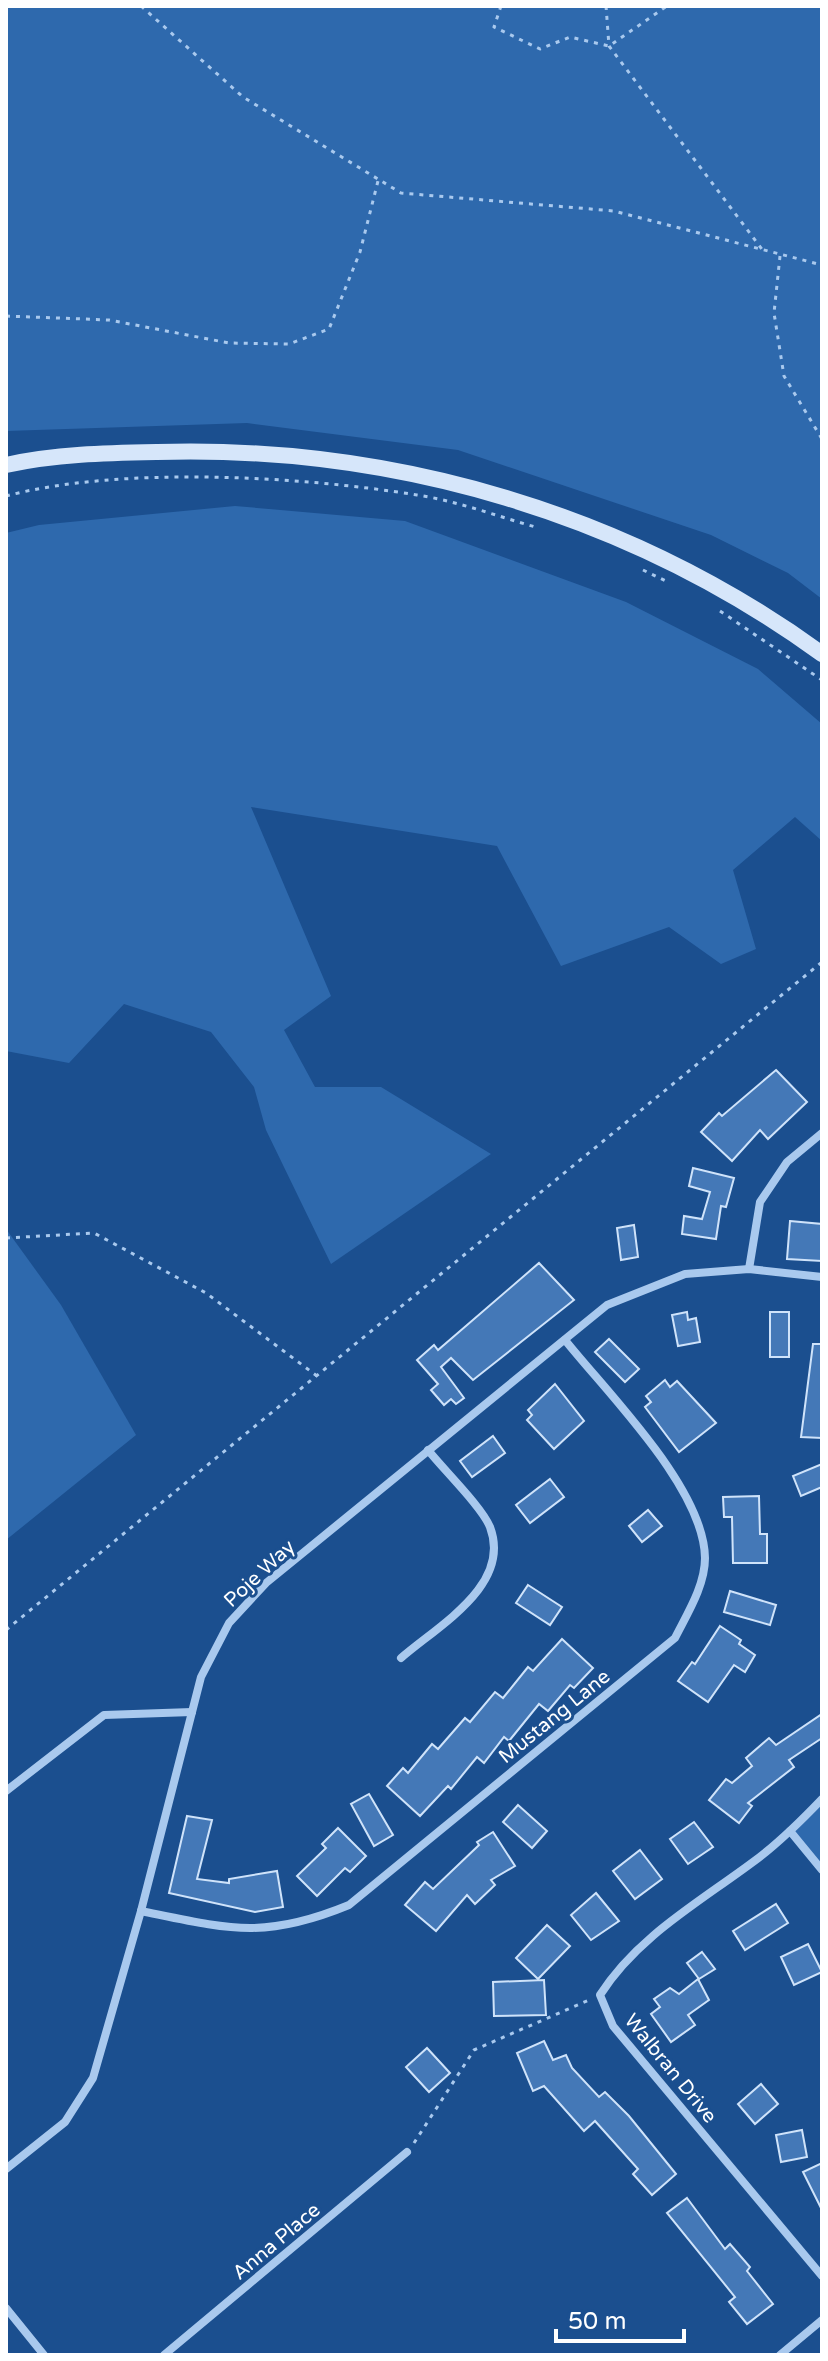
<svg xmlns="http://www.w3.org/2000/svg" width="828" height="2361" font-family="'Varela Round',sans-serif">
<style>
.green{fill:#2e69ad}
.building{fill:#4478b7;stroke:#cfe3fa;stroke-width:2}
.lines{fill:none;stroke-linecap:round;stroke-linejoin:round}
.path{stroke:#a9c9ee;stroke-width:3;stroke-dasharray:4 6;stroke-linecap:butt}
.minor{stroke:#a9c9ee;stroke-width:8}
.secondary{stroke:#d6e6fa;stroke-width:16}
.labels{text-anchor:middle;stroke-width:6;stroke-linejoin:round;paint-order:stroke}
.street-label{font-size:20px;fill:#fff;stroke:#1b4f8f}
</style>
<rect width="100%" height="100%" fill="#1b4f8f"/>
<!-- green -->
<g class="green">
<polygon points="6,6 822,6 822,599 788,573 711,535 458,450 247,423 6,431"/>
<polygon points="235,506 405,521 626,602 758,669 822,724 822,841 795,817 733,870 756,949 721,964 669,927 561,966 497,846 251,807 331,996 284,1030 315,1087 381,1087 491,1154 331,1264 266,1130 254,1087 211,1032 124,1004 69,1063 6,1051 6,533 39,525"/>
<polygon points="6,1229 61,1305 136,1435 6,1540"/>
<polygon points="822,1799 822,1870 790,1831"/>
</g>
<!-- building -->
<g class="building">
<polygon points="776,1070 807,1102 768,1139 760,1130 732,1161 701,1132 719,1113 722,1116"/>
<polygon points="693,1168 734,1178 726,1207 721,1206 716,1239 682,1234 684,1216 702,1219 710,1192 689,1186"/>
<polygon points="790,1221 822,1224 822,1261 787,1259"/>
<polygon points="634,1225 638,1257 621,1260 617,1228"/>
<polygon points="539,1263 574,1300 473,1380 451,1358 441,1367 464,1398 456,1404 451,1399 444,1405 431,1390 438,1384 417,1360 434,1345 438,1350"/>
<polygon points="687,1312 688,1320 696,1318 700,1342 678,1346 672,1315"/>
<rect x="770" y="1312" width="19" height="45"/>
<polygon points="609,1339 639,1369 625,1382 595,1352"/>
<polygon points="813,1344 822,1344 822,1438 801,1437"/>
<polygon points="665,1380 670,1387 677,1381 716,1423 679,1452 645,1407 651,1402 646,1396"/>
<polygon points="555,1384 584,1421 554,1449 527,1420 532,1415 528,1410"/>
<polygon points="493,1436 505,1453 472,1477 460,1461"/>
<polygon points="822,1464 822,1487 801,1496 793,1476"/>
<polygon points="550,1479 564,1497 530,1523 516,1505"/>
<polygon points="759,1496 760,1534 767,1534 767,1563 733,1563 732,1517 724,1517 723,1497"/>
<polygon points="648,1510 662,1526 642,1542 629,1526"/>
<polygon points="528,1585 562,1607 550,1625 516,1603"/>
<polygon points="730,1591 776,1605 770,1625 724,1612"/>
<polygon points="720,1626 741,1640 739,1644 755,1655 745,1672 734,1665 708,1702 678,1681 692,1662 695,1664"/>
<polygon points="562,1639 593,1668 574,1688 570,1685 548,1711 539,1704 509,1741 504,1737 484,1763 477,1757 451,1789 448,1786 420,1816 387,1786 403,1768 408,1773 432,1744 438,1749 465,1718 470,1722 495,1692 503,1698 528,1667 533,1671"/>
<polygon points="822,1714 822,1738 789,1760 794,1767 748,1803 752,1806 739,1823 709,1800 726,1779 732,1783 752,1766 746,1758 769,1738 776,1745"/>
<polygon points="369,1794 393,1835 374,1846 351,1804"/>
<polygon points="518,1805 547,1831 532,1848 503,1822"/>
<polygon points="187,1816 212,1820 197,1879 229,1883 229,1879 277,1871 283,1907 255,1912 169,1893"/>
<polygon points="694,1822 713,1847 688,1864 670,1839"/>
<polygon points="338,1828 366,1856 350,1872 345,1868 317,1896 297,1876 326,1848 322,1844"/>
<polygon points="493,1832 515,1866 491,1880 495,1885 475,1904 467,1895 436,1931 405,1905 425,1882 433,1889 479,1845 477,1842"/>
<polygon points="640,1850 662,1879 635,1899 613,1871"/>
<polygon points="596,1893 619,1921 591,1940 571,1915"/>
<polygon points="776,1904 788,1923 745,1950 733,1931"/>
<polygon points="547,1925 570,1946 538,1979 516,1958"/>
<polygon points="808,1944 822,1972 794,1985 781,1957"/>
<polygon points="702,1952 715,1969 699,1979 687,1963"/>
<polygon points="698,1979 709,2000 688,2015 695,2025 671,2042 651,2014 660,2007 654,1999 670,1988 679,1994"/>
<polygon points="544,1980 546,2015 494,2016 493,1982"/>
<polygon points="544,2041 553,2060 566,2055 572,2068 599,2097 605,2092 629,2116 676,2174 652,2195 633,2174 638,2169 595,2121 584,2131 544,2086 533,2091 517,2053"/>
<polygon points="427,2048 450,2073 429,2092 406,2067"/>
<polygon points="761,2084 778,2104 755,2124 738,2104"/>
<polygon points="802,2130 807,2157 781,2162 776,2135"/>
<polygon points="822,2163 822,2210 803,2172"/>
<polygon points="687,2198 725,2249 730,2244 750,2267 747,2271 773,2304 747,2324 729,2302 735,2297 667,2213"/>
</g>
<g class="lines">
<!-- path -->
<g class="path">
<polyline points="141,6 243,97 401,193 614,211 822,265"/>
<polyline points="501,6 494,27 540,49 570,37 609,46 667,6"/>
<polyline points="606,6 609,46 764,252"/>
<polyline points="780,256 774,313 784,376 822,439"/>
<polyline points="6,316 109,320 229,343 289,344 329,329 360,252 378,181"/>
<path d="M6,496C120,466 299,476 417,495C458,501 499,517 539,528"/>
<polyline points="643,570 668,582"/>
<polyline points="720,611 822,680"/>
<polyline points="6,1238 94,1233 206,1293 317,1376"/>
<polyline points="6,1630 822,962"/>
<polyline points="414,2143 474,2050 589,2000"/>
</g>
<!-- minor -->
<g class="minor">
<polyline points="749,1269 760,1202 787,1162 822,1133"/>
<path d="M401,1658C439,1625 512,1585 490,1527C482,1507 443,1469 428,1450"/>
<polyline points="6,1791 104,1715 192,1712"/>
<path d="M822,1799C800,1822 778,1844 753,1862C698,1903 637,1937 600,1995L613,2026L822,2276"/>
<polyline points="790,1831 822,1870"/>
<path d="M141,1911C229,1929 264,1940 349,1905L675,1638C687,1614 705,1586 705,1558C704,1488 608,1394 565,1340"/>
<polyline points="6,2169 65,2122 93,2078 141,1911 201,1677 229,1623 266,1583 607,1305 685,1274 749,1269 822,1277"/>
<polyline points="6,2308 44,2355"/>
<polyline points="164,2355 407,2152"/>
<polyline points="780,2355 822,2320"/>
</g>
<!-- secondary -->
<path class="secondary" d="M6,465C55,454 107,453 157,452C394,445 629,514 822,654"/>
</g>
<g class="labels">
<!-- street labels -->
<g class="street-label">
<text transform="translate(259 1573) rotate(-43)" y="7">Poje Way</text>
<text transform="translate(554 1716) rotate(-39)" y="7">Mustang Lane</text>
<text transform="translate(671 2068) rotate(51)" y="7">Walbran Drive</text>
<text transform="translate(276 2241) rotate(-40)" y="7">Anna Place</text>
</g>
</g>
<!-- border -->
<rect width="828" height="2361" fill="none" stroke="#ffffff" stroke-width="16"/>
<!-- scale -->
<path d="M556 2329v12h128v-12" fill="none" stroke="#ffffff" stroke-width="4"/>
<text x="568" y="2329" font-size="24" fill="#ffffff" stroke="#1b4f8f" stroke-width="6" paint-order="stroke">50 m</text>
</svg>
